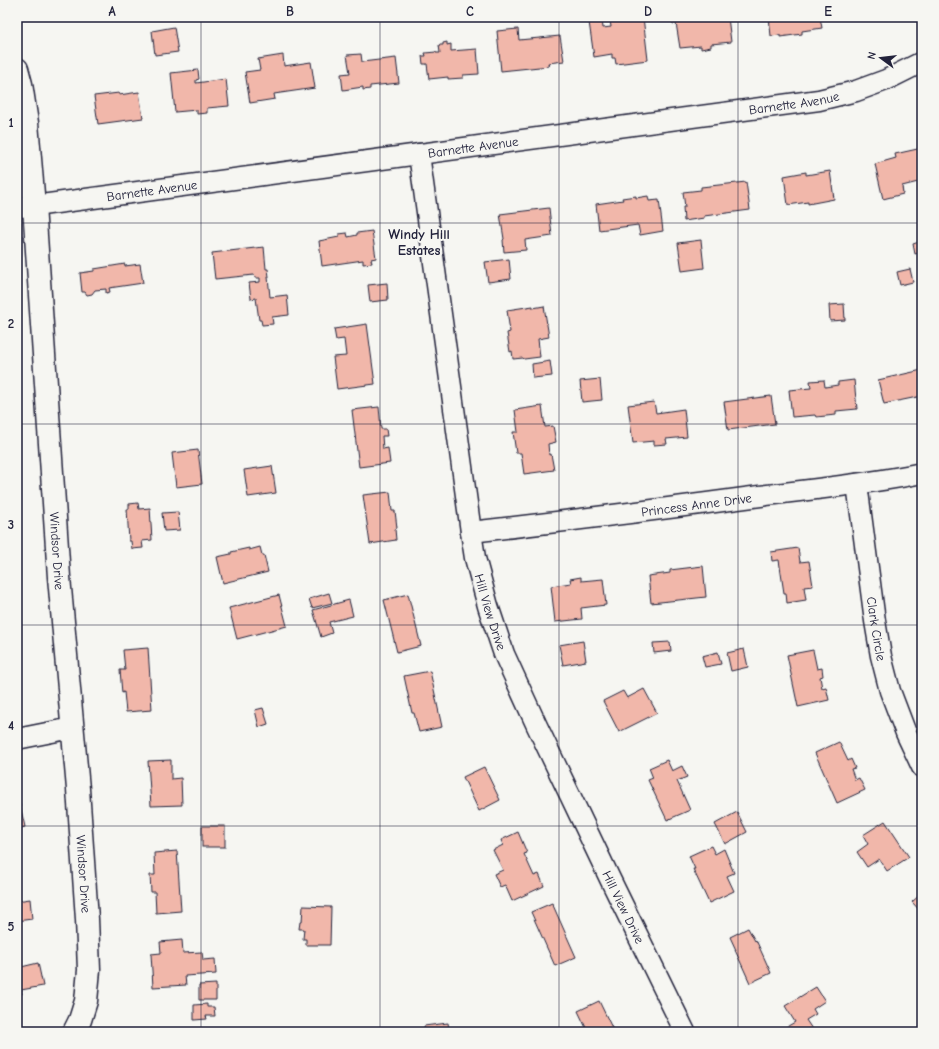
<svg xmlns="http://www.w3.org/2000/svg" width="939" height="1049" font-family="'Comic Neue',sans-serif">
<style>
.building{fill:#f1b7aa;stroke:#22223b}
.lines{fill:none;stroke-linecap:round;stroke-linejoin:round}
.street-casing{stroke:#22223b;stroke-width:23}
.secondary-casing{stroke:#22223b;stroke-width:25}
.street{stroke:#f6f6f2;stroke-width:20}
.secondary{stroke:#f6f6f2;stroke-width:22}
.grid{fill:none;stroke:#22223b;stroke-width:1;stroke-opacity:0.55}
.labels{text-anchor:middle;stroke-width:4;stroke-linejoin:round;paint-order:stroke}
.street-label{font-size:13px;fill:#22223b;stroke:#f6f6f2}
.neighbourhood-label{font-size:14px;font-weight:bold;fill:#22223b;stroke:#f6f6f2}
.neatline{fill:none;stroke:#22223b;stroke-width:1.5}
.grid-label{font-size:13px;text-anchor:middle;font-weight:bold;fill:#22223b}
</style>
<rect width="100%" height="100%" fill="#f6f6f2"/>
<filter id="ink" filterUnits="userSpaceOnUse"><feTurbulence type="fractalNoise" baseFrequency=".025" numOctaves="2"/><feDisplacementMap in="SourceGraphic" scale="8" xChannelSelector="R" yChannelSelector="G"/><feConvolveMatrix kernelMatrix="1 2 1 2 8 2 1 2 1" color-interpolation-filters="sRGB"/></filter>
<g filter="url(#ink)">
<!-- building -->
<g class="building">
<polygon points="631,17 643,17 648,60 616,64 615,58 612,58 612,54 594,57 589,22 602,20 603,28 611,27 610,20"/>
<polygon points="673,17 728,17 731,42 711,44 711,47 701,49 701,46 680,48 676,23 673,24"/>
<polygon points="769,17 820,17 822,28 802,31 802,34 780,37 780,35 771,36"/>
<polygon points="174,27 178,52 155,55 152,31"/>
<polygon points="518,29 519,40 560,36 564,61 548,63 549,66 501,71 497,31"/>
<polygon points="447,42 447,45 451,44 451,51 477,49 479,74 463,75 463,78 448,79 448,77 429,79 427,64 423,64 422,56 426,56 425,53 436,52 436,53 440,53 439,45 443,45 443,43"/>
<polygon points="361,54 362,62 396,58 399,83 370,86 370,89 363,90 363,87 343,90 341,74 350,73 347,55"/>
<polygon points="283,55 284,66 311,62 315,88 274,94 275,99 250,103 245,72 260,70 258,59"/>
<polygon points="198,70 199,79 196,80 196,83 226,79 229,106 207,108 207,113 197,114 197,110 175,112 171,73"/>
<polygon points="139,92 143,118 98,124 94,96 119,93 119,95"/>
<polygon points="922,148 922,181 902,186 903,194 883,199 875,164 896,158 895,154"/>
<polygon points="830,171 834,199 808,204 808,202 788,205 784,176 806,172 806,175"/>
<polygon points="746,182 750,210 704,216 704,218 684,221 683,207 685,207 683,192 701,190 701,187"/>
<polygon points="636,196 636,198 648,196 649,201 659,200 663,231 640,235 638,225 599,230 596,204 623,200 622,198"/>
<polygon points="549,208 552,236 525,240 526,250 504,252 503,240 504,239 500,214"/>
<polygon points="372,231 376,258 371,259 372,263 363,264 363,260 322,266 319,241 339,237 339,234 347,233 348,237 357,235 357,233"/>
<polygon points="701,240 704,268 682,271 678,243"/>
<polygon points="922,241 922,252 915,254 913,244"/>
<polygon points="264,247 266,269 268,269 269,277 268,277 270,297 287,295 289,315 272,317 273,324 262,325 261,320 259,320 256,298 251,299 249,283 260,282 260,278 255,278 254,275 215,279 212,253"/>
<polygon points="509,259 511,279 488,282 485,262"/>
<polygon points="125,264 125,266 140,264 143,283 109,288 110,292 106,293 106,289 95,290 92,294 87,295 85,292 82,292 80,273 94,271 94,269"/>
<polygon points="910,269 913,282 900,285 897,272"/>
<polygon points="387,283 388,300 370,302 368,285"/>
<polygon points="844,304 845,320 830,321 829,305"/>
<polygon points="533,306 533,308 544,306 549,337 538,339 540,357 524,359 523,358 513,359 512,351 510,352 507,333 510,332 507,310"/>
<polygon points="367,324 375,384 337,389 333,357 346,356 344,339 336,340 334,329"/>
<polygon points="550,361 552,376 533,378 532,364"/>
<polygon points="922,370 922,396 884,404 878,380"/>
<polygon points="600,379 602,400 582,402 580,381"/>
<polygon points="824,380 825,387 838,385 838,382 854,380 857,409 836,411 836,415 816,417 815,415 792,417 789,390 811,388 810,381"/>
<polygon points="771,396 775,424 728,430 724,402"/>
<polygon points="654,402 656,413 684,409 687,437 666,439 667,444 654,445 654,441 633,443 628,405"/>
<polygon points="542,406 545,427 553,426 556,442 548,444 549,455 551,454 554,470 524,474 521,453 516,453 513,432 518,432 515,410"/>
<polygon points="379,407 381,429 386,429 387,436 382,436 383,449 388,448 390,463 359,467 352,410"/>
<polygon points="198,450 202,484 176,487 172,453"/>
<polygon points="272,466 276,493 248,497 244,470"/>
<polygon points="390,492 392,511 395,511 397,528 395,529 396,540 370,544 363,495"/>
<polygon points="138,503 139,509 150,508 152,540 142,541 143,548 132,549 131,541 129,541 127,509 129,509 129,504"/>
<polygon points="178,512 180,530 164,531 162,513"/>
<polygon points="922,543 922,566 918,544"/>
<polygon points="260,547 262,555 264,555 268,572 223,583 217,557 231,554 231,552 249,548 249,550"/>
<polygon points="798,548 800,562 809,561 813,586 804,587 806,600 787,603 786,593 784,593 779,560 772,561 771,552"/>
<polygon points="703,566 706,597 651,603 648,576 670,573 670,570"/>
<polygon points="581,577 581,581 603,579 606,605 581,608 582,619 555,622 551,586 571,583 570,579"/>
<polygon points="329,593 332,603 312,608 309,599"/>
<polygon points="408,594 421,646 397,652 384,600"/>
<polygon points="279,595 287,626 237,639 229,608"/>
<polygon points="349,600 353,616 329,622 332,633 321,637 313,610"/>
<polygon points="583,641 586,661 563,665 559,645"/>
<polygon points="670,642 671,651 654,653 653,643"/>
<polygon points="148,648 152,710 126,712 124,692 122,693 120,670 125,670 123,650"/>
<polygon points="744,649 748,667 731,671 727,653"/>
<polygon points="813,650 817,669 822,668 823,676 820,677 822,688 826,687 829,700 798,707 787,655"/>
<polygon points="718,652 721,664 705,667 702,656"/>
<polygon points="430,671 442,727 419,732 414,713 412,713 404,676"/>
<polygon points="644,689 657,713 619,732 603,701 623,691 627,698"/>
<polygon points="263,708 268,724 259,727 255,710"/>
<polygon points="839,742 848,761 851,759 855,768 851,769 855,780 859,778 865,790 837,803 815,753"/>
<polygon points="171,760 171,779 181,778 182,805 151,806 148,761"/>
<polygon points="667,760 672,771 682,766 687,777 677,781 690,810 667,820 648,780 653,778 649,768"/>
<polygon points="484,767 500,800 479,811 463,777"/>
<polygon points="19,801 25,827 17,829 17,802"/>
<polygon points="737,812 747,832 725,844 715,824"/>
<polygon points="885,821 909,857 887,871 879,859 867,867 857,852 868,844 863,835"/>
<rect x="202" y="826" width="23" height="21"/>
<polygon points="518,832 527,853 524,854 534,876 539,874 544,886 512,901 505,885 500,887 494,874 503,870 493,850 503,845 501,840"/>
<polygon points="711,846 715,854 724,849 734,873 727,876 734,891 709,903 693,869 695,869 689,856"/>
<polygon points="177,851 181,911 156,913 155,892 151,892 150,875 155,875 154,853"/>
<polygon points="922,893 922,913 912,902"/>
<polygon points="30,899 32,919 17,921 17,901"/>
<polygon points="552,903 576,957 555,966 531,912"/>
<polygon points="303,906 331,907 330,945 306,945 306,939 303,939 304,929 299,929 300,922 302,922"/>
<polygon points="748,928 755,941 756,940 771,973 750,983 735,950 736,950 730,937"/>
<polygon points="182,940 183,953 202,952 203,960 215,959 216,974 185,976 186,985 153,987 151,954 161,953 160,942"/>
<polygon points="38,963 43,986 21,990 22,994 17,995 17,968"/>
<polygon points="216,984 216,1000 199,1000 199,985"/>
<polygon points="816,987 825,1001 813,1009 816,1014 806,1020 814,1032 785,1032 783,1029 795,1022 785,1006"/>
<polygon points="599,1001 614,1032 588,1032 578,1011"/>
<polygon points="207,1004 207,1007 214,1007 215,1016 206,1016 207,1019 194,1020 194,1005"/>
<polygon points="448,1023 449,1029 456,1028 456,1032 425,1032 424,1026"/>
</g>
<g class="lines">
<defs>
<g id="street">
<path id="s1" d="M419,154L471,532L475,558L488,606L504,654L537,726L611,881L685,1032"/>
<path id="s2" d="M17,207L34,206L819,100L856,91L886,80L922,62"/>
<path id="s3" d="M857,484L875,621L881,656L890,691L906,733L922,767"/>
<path id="s4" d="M471,532C567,521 664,509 760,496C814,489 869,484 922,473"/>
<polyline points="17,739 72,728"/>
</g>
<g id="secondary">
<path id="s5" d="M17,69L21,84L27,123L34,206L59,577L78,789L87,919L89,970L86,1001L80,1020L74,1032"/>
</g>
</defs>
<!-- street casing -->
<use href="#street" class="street-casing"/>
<!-- secondary casing -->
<use href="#secondary" class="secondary-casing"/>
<!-- street -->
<use href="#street" class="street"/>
<!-- secondary -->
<use href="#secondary" class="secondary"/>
</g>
</g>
<!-- grid -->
<path class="grid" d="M201,17V1032M380,17V1032M559,17V1032M738,17V1032M17,223H922M17,424H922M17,625H922M17,826H922"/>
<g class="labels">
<!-- street labels -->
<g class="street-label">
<text dy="5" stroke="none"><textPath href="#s2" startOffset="784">Barnette Avenue</textPath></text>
<text dy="5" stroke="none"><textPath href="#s2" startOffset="460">Barnette Avenue</textPath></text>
<text dy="5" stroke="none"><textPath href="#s2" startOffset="136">Barnette Avenue</textPath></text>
<text dy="5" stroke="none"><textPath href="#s4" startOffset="227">Princess Anne Drive</textPath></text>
<text dy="5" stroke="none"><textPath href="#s5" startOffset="484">Windsor Drive</textPath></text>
<text dy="5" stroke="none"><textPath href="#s1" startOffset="464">Hill View Drive</textPath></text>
<text dy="5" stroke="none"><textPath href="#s3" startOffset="146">Clark Circle</textPath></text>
<text dy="5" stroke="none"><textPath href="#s5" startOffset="808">Windsor Drive</textPath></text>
<text dy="5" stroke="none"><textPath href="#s1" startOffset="788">Hill View Drive</textPath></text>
</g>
<!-- neighbourhood labels -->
<g class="neighbourhood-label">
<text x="419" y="239">Windy Hill<tspan x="419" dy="16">Estates</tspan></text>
</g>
</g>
<!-- margin -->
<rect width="939" height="1049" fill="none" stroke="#f6f6f2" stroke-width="44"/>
<!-- north arrow -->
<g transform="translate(881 58) rotate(285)" stroke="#f6f6f2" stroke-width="3" paint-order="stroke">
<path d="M0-3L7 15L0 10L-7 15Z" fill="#22223b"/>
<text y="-6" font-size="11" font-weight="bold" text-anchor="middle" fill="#22223b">N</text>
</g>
<rect x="22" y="22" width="895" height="1005" class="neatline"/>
<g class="grid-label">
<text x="112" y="16">A</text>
<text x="290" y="16">B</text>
<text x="470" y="16">C</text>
<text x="648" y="16">D</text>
<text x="828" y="16">E</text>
<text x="11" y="127">1</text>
<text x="11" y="328">2</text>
<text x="11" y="529">3</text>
<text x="11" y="730">4</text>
<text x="11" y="931">5</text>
</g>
</svg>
